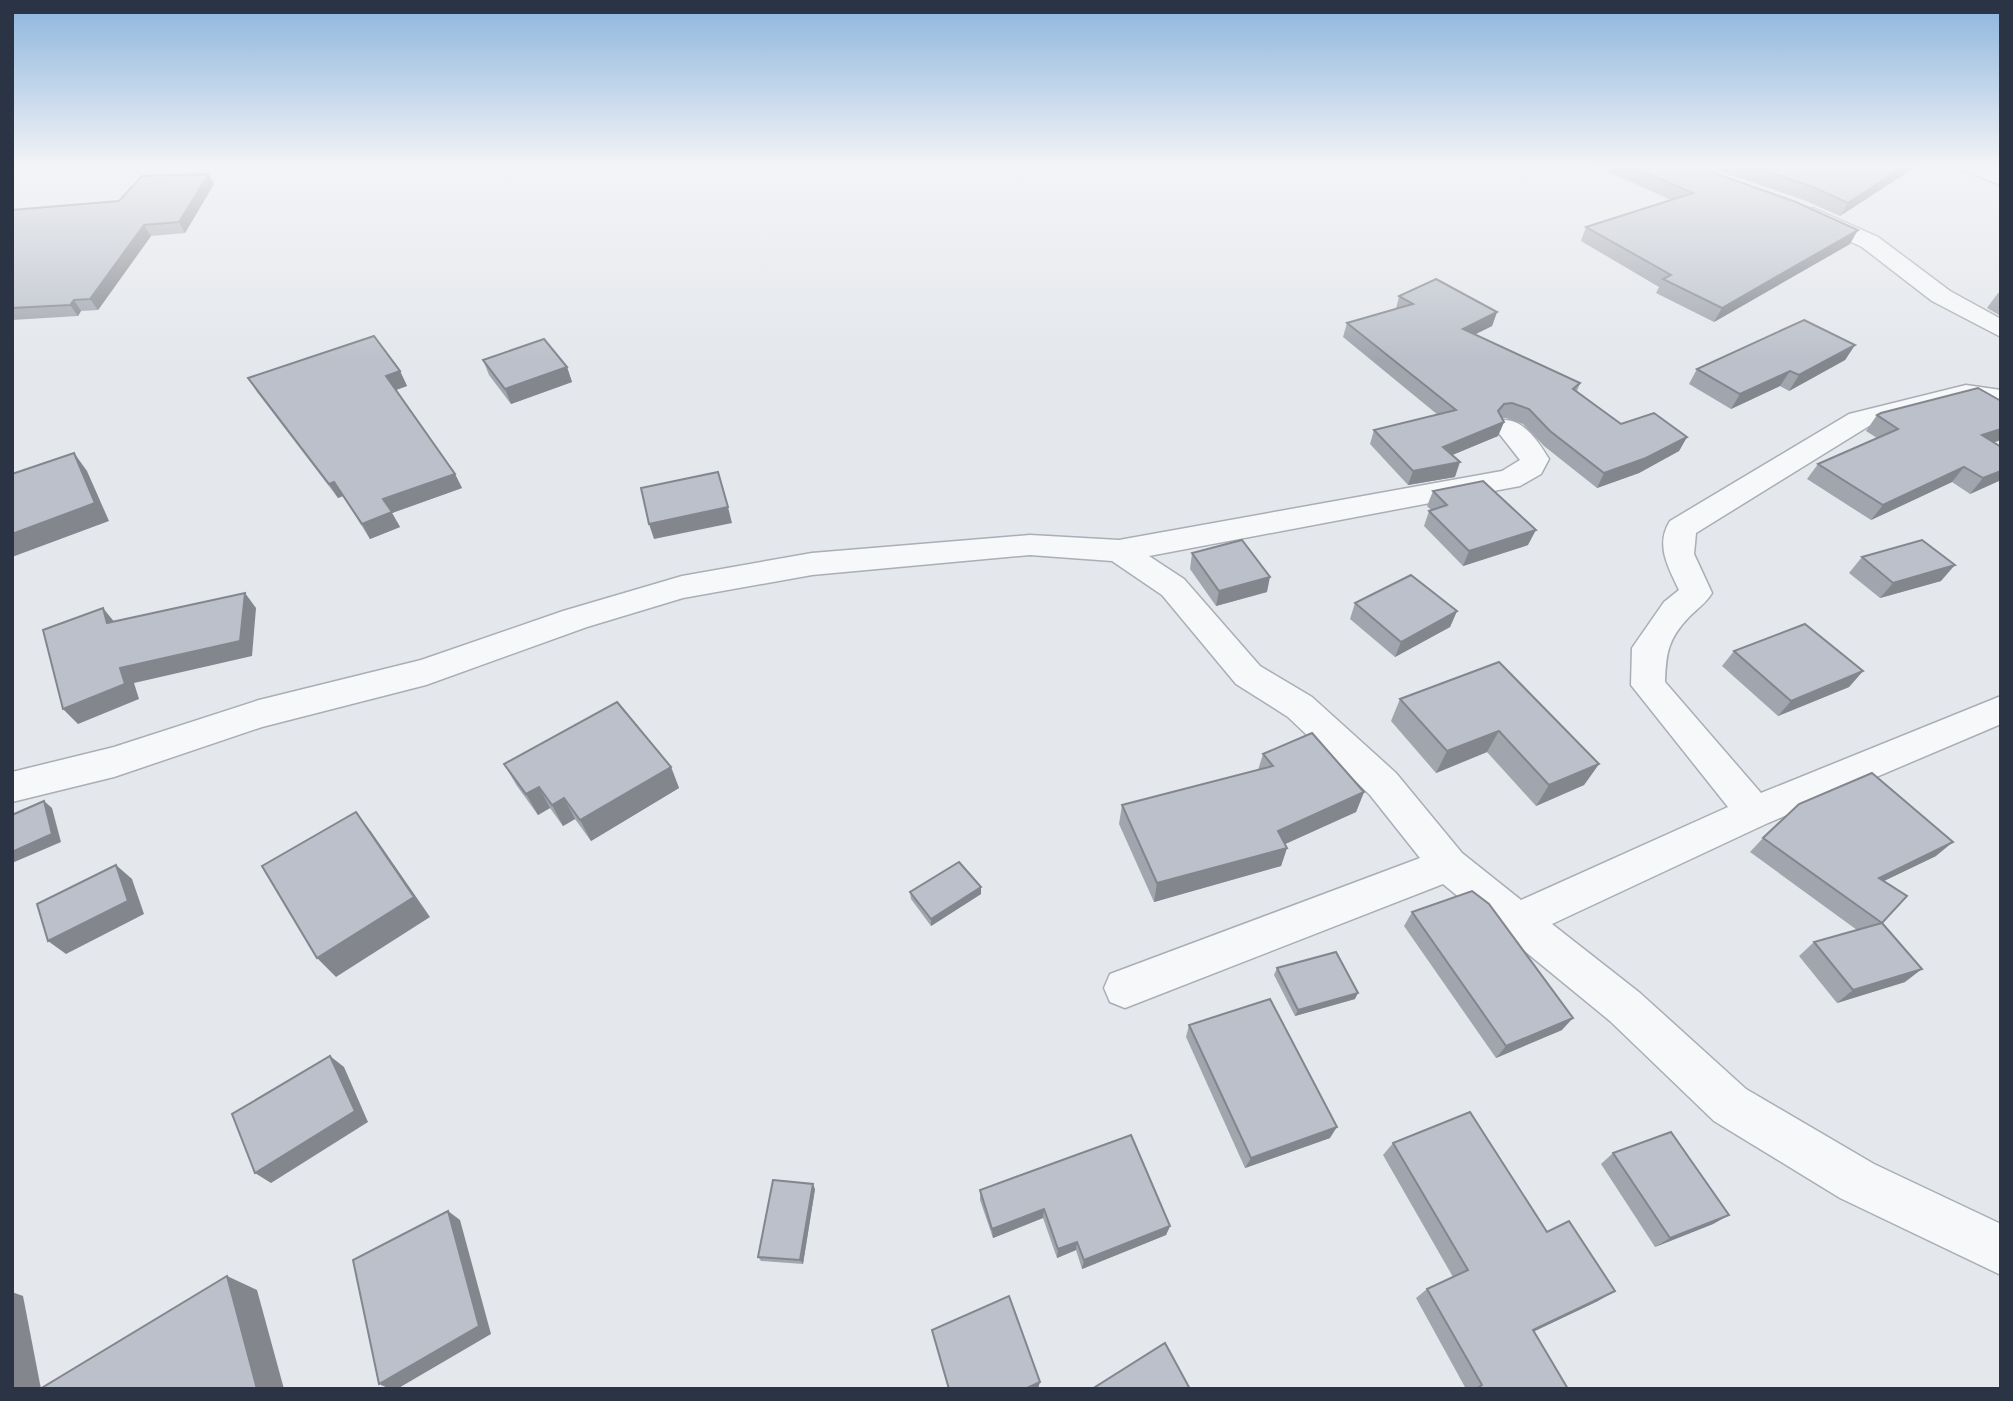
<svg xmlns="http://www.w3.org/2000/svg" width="2013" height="1401" font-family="Overpass,sans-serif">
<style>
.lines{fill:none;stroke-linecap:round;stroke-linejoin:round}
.minor-casing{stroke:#a9aeb7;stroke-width:3}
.minor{fill:#f7f8fa;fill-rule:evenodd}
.wall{fill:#a1a5ae}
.shaded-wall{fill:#83868d}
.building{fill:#bbc0ca;stroke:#83868d;stroke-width:2}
</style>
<rect width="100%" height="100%" fill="#e4e7ec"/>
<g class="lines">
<defs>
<g id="minor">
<polygon points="1954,164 1982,164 2001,171 2001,185 1957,168"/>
<polygon points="1813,208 1878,237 1950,291 2001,319 2001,337 1932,301 1862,247 1805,220 1802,215 1805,210"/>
<path d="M1966,385L2001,390V406L1966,401L1869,426L1696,533L1694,554L1712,593C1706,603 1697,609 1689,617C1668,639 1666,653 1665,682L1761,793L2001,696V724L1768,823L1552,924L1640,993L1746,1089L1874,1164L2001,1224V1275L1840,1198L1714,1121L1610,1021L1443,884L1125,1008L1110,1002L1104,988L1110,974L1420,858L1370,795L1288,717L1236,684L1162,595L1112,561L1030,555L812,575L683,598L587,627L426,685L262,727L114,777L12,802V772L114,747L259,700L421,660L563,611L682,576L812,553L1030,535L1119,540L1502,471L1520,460L1494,427L1498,421C1521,415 1538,441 1549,459L1541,474L1520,486L1149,556L1184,579L1260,666L1312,697L1396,773L1462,853L1521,900L1728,807L1631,685L1632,648L1664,602L1679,590C1668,567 1655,545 1670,521L1849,414Z"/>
</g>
</defs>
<!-- minor casing -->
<use href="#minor" class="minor-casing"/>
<!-- minor -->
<use href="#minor" class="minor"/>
</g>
<!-- wall -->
<g class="wall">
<polygon points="1591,164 1689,164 1850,244 1714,322 1656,293 1659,287 1581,241 1586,227 1671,200"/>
<polygon points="1699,164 1920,164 1840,216 1806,201"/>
<polygon points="214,184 185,233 151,236 98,310 81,311 78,316 12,320 12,210 119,201"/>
<polygon points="2001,292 2001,316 1987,308 1998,293"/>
<polygon points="1399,296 1497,312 1492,326 1475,334 1580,383 1577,391 1621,424 1687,437 1679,451 1639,473 1597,488 1544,446 1523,424 1506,418 1502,418 1504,422 1498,436 1452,455 1455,477 1408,485 1370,444 1374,430 1438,415 1343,337 1347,323 1396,309"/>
<polygon points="1855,345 1845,360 1789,391 1780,386 1731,409 1689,384 1697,369"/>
<polygon points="483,360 567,367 572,382 511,404 489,375"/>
<polygon points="400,371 407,386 396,390 455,474 462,488 392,513 400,527 370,539 343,496 338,498 257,392 248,378"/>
<polygon points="1877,415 1994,442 2001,480 1970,494 1952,482 1871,520 1807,479 1818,464 1877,438 1866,431"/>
<polygon points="1433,491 1528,545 1463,566 1424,526 1429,511 1431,510 1427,506"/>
<polygon points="1192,553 1267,592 1216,606 1190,569"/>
<polygon points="1862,557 1941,581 1880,598 1849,573"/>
<polygon points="1355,603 1457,611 1450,627 1395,657 1350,619"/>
<polygon points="1734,651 1863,671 1849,687 1778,716 1722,666"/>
<polygon points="1400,699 1599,764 1584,785 1536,806 1487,752 1436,773 1391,721"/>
<polygon points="1263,754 1364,792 1356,812 1285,844 1287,848 1281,866 1154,902 1119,824 1122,805 1258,770"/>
<polygon points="504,764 671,767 679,788 591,841 575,819 563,826 550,808 538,815 517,786"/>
<polygon points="1763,838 1936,856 1884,881 1882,923 1905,982 1837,1003 1799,956 1814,942 1857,930 1750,852"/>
<polygon points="910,892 981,894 931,926 911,899"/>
<polygon points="1412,912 1562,1030 1496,1058 1404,926"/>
<polygon points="1277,968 1355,999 1295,1016 1274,975"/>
<polygon points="1189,1025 1330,1138 1245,1168 1186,1037"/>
<polygon points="1393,1143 1547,1232 1598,1301 1534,1331 1568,1389 1466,1389 1416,1298 1427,1289 1453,1277 1383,1155"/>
<polygon points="1613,1153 1729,1215 1713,1224 1655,1247 1601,1164"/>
<polygon points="815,1189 803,1264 761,1261 758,1257"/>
<polygon points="980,1190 1170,1226 1166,1235 1082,1269 1076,1250 1057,1258 1043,1218 993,1238 980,1200"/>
</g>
<!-- shaded-wall -->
<g class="shaded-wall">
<polygon points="1907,164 1920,164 1840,216 1848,203"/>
<polygon points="209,174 214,184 185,233 179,222"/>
<polygon points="144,225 151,236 98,310 90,299"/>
<polygon points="1858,230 1850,244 1714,322 1722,308"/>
<polygon points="74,300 81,311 78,316 70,305"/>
<polygon points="1497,312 1492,326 1458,343 1463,329"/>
<polygon points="1855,345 1845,360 1789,391 1799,375"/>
<polygon points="567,367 572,382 511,404 505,389"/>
<polygon points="400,371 407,386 393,391 386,376"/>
<polygon points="1790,371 1780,386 1731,409 1740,394"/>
<polygon points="1504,422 1498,436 1438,461 1443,447"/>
<polygon points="2001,429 2001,440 1969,451 1982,435"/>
<polygon points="1687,437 1679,451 1639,473 1597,488 1604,473"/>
<polygon points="74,453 87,471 109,521 12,557 12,534"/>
<polygon points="1460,462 1455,477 1408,485 1413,471"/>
<polygon points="1964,467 1952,482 1871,520 1883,505"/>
<polygon points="2001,471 2001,480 1970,494 1983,478"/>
<polygon points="455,474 462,488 392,513 400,527 370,539 362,524 383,499"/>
<polygon points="334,482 343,496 338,498 329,484"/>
<polygon points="728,507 732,523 654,539 649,524"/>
<polygon points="1536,530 1528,545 1463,566 1469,551"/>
<polygon points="1955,565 1941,581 1880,598 1893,583"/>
<polygon points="1270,577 1267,592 1216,606 1219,591"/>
<polygon points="245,593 256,608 252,656 134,683 139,699 78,724 63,709 120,668"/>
<polygon points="103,608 116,624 107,623"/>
<polygon points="1457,611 1450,627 1395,657 1401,642"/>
<polygon points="1863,671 1849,687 1778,716 1791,701"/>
<polygon points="1499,731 1487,752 1436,773 1447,751"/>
<polygon points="1599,764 1584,785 1536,806 1549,785"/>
<polygon points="671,767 679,788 591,841 580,820"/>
<polygon points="539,787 550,808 538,815 526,794"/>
<polygon points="1364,792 1356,812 1272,850 1278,831"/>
<polygon points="564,798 575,819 563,826 552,805"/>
<polygon points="44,801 52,808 61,842 12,863 12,852"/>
<polygon points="356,812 372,833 430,917 336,977 317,958"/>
<polygon points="1953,842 1936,856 1863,891 1879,878"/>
<polygon points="1287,848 1281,866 1154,902 1157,883"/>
<polygon points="116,865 132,879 144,914 66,954 48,941"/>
<polygon points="981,887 981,894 931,926 931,919"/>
<polygon points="1922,969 1905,982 1837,1003 1853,990"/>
<polygon points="1358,993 1355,999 1295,1016 1298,1010"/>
<polygon points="1573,1018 1562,1030 1496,1058 1506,1046"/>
<polygon points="330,1056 344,1067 368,1122 271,1183 255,1173"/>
<polygon points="1337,1127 1330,1138 1245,1168 1251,1158"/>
<polygon points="813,1184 815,1189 803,1264 800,1260"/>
<polygon points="1044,1209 1043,1218 993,1238 992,1229"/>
<polygon points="448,1211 460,1220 491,1334 397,1389 390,1389 379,1384"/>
<polygon points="1729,1215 1713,1224 1655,1247 1670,1238"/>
<polygon points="1170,1226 1166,1235 1082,1269 1084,1260"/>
<polygon points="1077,1242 1076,1250 1057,1258 1058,1249"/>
<polygon points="227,1276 257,1290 284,1389 257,1389"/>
<polygon points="1615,1291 1598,1301 1518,1339 1533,1330"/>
<polygon points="12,1292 23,1296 41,1389 12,1389"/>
<polygon points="1040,1382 1038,1389 1025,1389"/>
</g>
<!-- building -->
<g class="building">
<polygon points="1626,164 1689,164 1796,202 1858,230 1722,308 1663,279 1671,275 1586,227 1693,193"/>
<polygon points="1745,164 1907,164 1848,203 1813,187"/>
<polygon points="209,174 179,222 144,225 90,299 74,300 70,305 12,308 12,210 119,201 142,176"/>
<polygon points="1436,279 1497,312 1463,329 1580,383 1573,389 1621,424 1654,413 1687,437 1646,458 1604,473 1550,431 1529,409 1512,403 1504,404 1498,411 1504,422 1443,447 1460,462 1413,471 1374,430 1456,410 1347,323 1413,304 1399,296"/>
<polygon points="1804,320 1855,345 1799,375 1790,371 1740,394 1697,369"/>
<polygon points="374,336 400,371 386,376 455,474 383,499 392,512 362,524 334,482 329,484 248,378"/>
<polygon points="544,339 567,367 505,389 483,360"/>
<polygon points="1978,388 2001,401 2001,429 1982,435 2001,447 2001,471 1983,478 1964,467 1883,505 1818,464 1898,429 1877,415 1881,413"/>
<polygon points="74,453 95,503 12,534 12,474"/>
<polygon points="718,472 728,507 649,524 641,488"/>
<polygon points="1483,481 1536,530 1469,551 1429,511 1447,505 1433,491"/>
<polygon points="1242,540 1270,577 1219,591 1192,553"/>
<polygon points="1922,540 1955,565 1893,583 1862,557"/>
<polygon points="1411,575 1457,611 1401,642 1355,603"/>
<polygon points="245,593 240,641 120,668 125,684 63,709 43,630 103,608 107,623"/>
<polygon points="1805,624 1863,671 1791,701 1734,651"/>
<polygon points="1499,662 1599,764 1549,785 1499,731 1447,751 1400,699"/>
<polygon points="617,702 671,767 580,820 564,798 552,805 539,787 526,794 504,764"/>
<polygon points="1312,733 1364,792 1278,831 1287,848 1157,883 1122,805 1273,766 1263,754"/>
<polygon points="1872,773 1953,842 1879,878 1907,896 1882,923 1763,838 1799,804"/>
<polygon points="44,801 52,834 12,852 12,815"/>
<polygon points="356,812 414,897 317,958 262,866"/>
<polygon points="959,862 981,887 931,919 910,892"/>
<polygon points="116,865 128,901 48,941 37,904"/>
<polygon points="1472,891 1489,904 1573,1018 1506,1046 1412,912"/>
<polygon points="1882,923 1922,969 1853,990 1814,942"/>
<polygon points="1336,952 1358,993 1298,1010 1277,968"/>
<polygon points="1270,999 1337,1127 1251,1158 1189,1025"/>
<polygon points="330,1056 355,1111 255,1173 232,1114"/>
<polygon points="1470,1112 1547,1232 1569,1221 1615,1291 1533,1330 1568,1389 1476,1389 1482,1385 1427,1289 1468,1270 1393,1143"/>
<polygon points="1671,1132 1729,1215 1670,1238 1613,1153"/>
<polygon points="1131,1135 1170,1226 1084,1260 1077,1242 1058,1249 1044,1209 992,1229 980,1190"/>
<polygon points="773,1180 813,1184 800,1260 758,1257"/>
<polygon points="448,1211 479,1326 379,1384 353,1260"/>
<polygon points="227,1276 257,1389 40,1389"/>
<polygon points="1009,1296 1040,1382 1025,1389 949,1389 932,1330"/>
<polygon points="1165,1343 1190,1389 1092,1389"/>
</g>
<!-- sky -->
<linearGradient id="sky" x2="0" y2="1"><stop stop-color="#8bb4dd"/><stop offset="0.46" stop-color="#f3f4f6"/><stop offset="1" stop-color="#f3f4f6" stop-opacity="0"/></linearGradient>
<rect width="2013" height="360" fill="url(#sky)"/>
<!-- border -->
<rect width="2013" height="1401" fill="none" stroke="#2b3445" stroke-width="28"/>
</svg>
